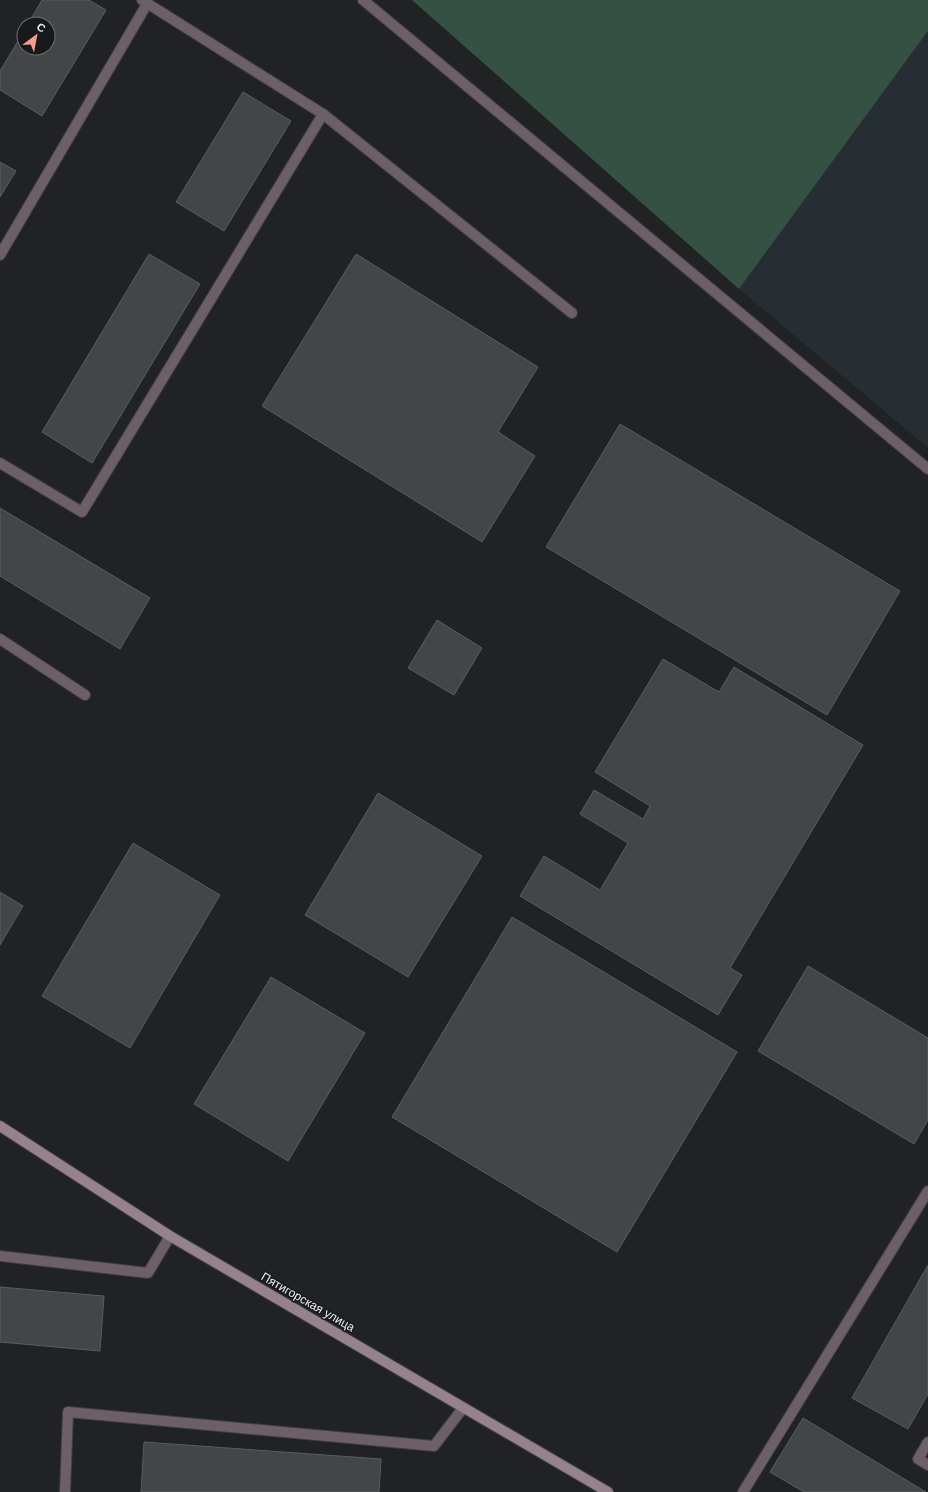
<svg xmlns="http://www.w3.org/2000/svg" width="928" height="1492" font-family="Arial,sans-serif">
<style>
.built{fill:#262d33}
.forest{fill:#355144}
.building{fill:#434648;stroke:#5a5d5f}
.lines{fill:none;stroke-linecap:round;stroke-linejoin:round}
.service-casing{stroke:#3d3f41;stroke-width:12}
.minor-casing{stroke:#3d3f41;stroke-width:12}
.secondary-casing{stroke:#3d3f41;stroke-width:12}
.service{stroke:#6c5f65;stroke-width:10}
.minor{stroke:#6c5f65;stroke-width:10}
.secondary{stroke:#96828c;stroke-width:10}
.labels{text-anchor:middle;stroke-width:3;stroke-linejoin:round;paint-order:stroke}
.street-label{font-size:12px;fill:#edeff0;stroke:#17191a}
</style>
<rect width="100%" height="100%" fill="#202224"/>
<!-- built -->
<polygon class="built" points="928,31 928,448 739,289"/>
<!-- forest -->
<polygon class="forest" points="412,0 928,0 928,31 739,289"/>
<!-- building -->
<g class="building">
<polygon points="42,0 89,0 106,10 42,116 0,90 0,71 24,31 24,48 48,48 48,24 28,24"/>
<polygon points="243,92 291,121 224,231 176,202"/>
<polygon points="0,162 16,171 0,197"/>
<polygon points="149,254 200,284 92,463 42,432"/>
<polygon points="356,254 538,367 498,432 535,456 482,542 262,406"/>
<polygon points="620,424 900,591 827,715 546,547"/>
<polygon points="0,508 150,598 120,649 0,576"/>
<polygon points="437,620 482,648 454,695 408,668"/>
<polygon points="663,659 719,692 734,667 863,745 730,968 742,975 718,1015 520,896 544,856 600,890 628,843 580,814 594,790 643,819 650,806 595,772"/>
<polygon points="378,793 482,856 408,977 305,915"/>
<polygon points="133,843 220,895 130,1048 42,996"/>
<polygon points="0,892 23,906 0,945"/>
<polygon points="512,917 737,1052 617,1252 392,1117"/>
<polygon points="808,966 928,1038 928,1120 914,1144 758,1051"/>
<polygon points="271,977 365,1033 288,1161 194,1104"/>
<polygon points="928,1265 928,1394 908,1429 852,1398"/>
<polygon points="0,1287 104,1296 100,1351 0,1342"/>
<polygon points="803,1418 926,1492 804,1492 770,1472"/>
<polygon points="144,1442 381,1459 379,1492 141,1492"/>
</g>
<g class="lines">
<defs>
<g id="service">
<polyline points="323,114 572,313"/>
<polyline points="0,255 147,4"/>
<polyline points="0,463 82,512 323,114 142,0"/>
<polyline points="0,639 85,695"/>
<polyline points="0,1256 148,1273 170,1236"/>
<polyline points="928,1442 918,1459 928,1465"/>
<polyline points="65,1492 68,1412 434,1446 463,1408"/>
<polyline points="743,1492 928,1191"/>
</g>
<polyline id="minor" points="363,0 928,469"/>
<polyline id="secondary" points="0,1126 170,1236 608,1492"/>
</defs>
<!-- service casing -->
<use href="#service" class="service-casing"/>
<!-- minor casing -->
<use href="#minor" class="minor-casing"/>
<!-- secondary casing -->
<use href="#secondary" class="secondary-casing"/>
<!-- service -->
<use href="#service" class="service"/>
<!-- minor -->
<use href="#minor" class="minor"/>
<!-- secondary -->
<use href="#secondary" class="secondary"/>
</g>
<g class="labels">
<!-- street labels -->
<g class="street-label">
<text transform="translate(308 1302) rotate(30)" y="4">Пятигорская улица</text>
</g>
</g>
<!-- north arrow -->
<g transform="translate(36 36) rotate(32)"><circle r="19" fill="#17191a" stroke="#6d6f70"/>
<path d="M0-3L7 15L0 10L-7 15Z" fill="#f49d8b"/>
<text y="-6" font-size="11" font-weight="bold" text-anchor="middle" fill="#edeff0">С</text>
</g>
</svg>
